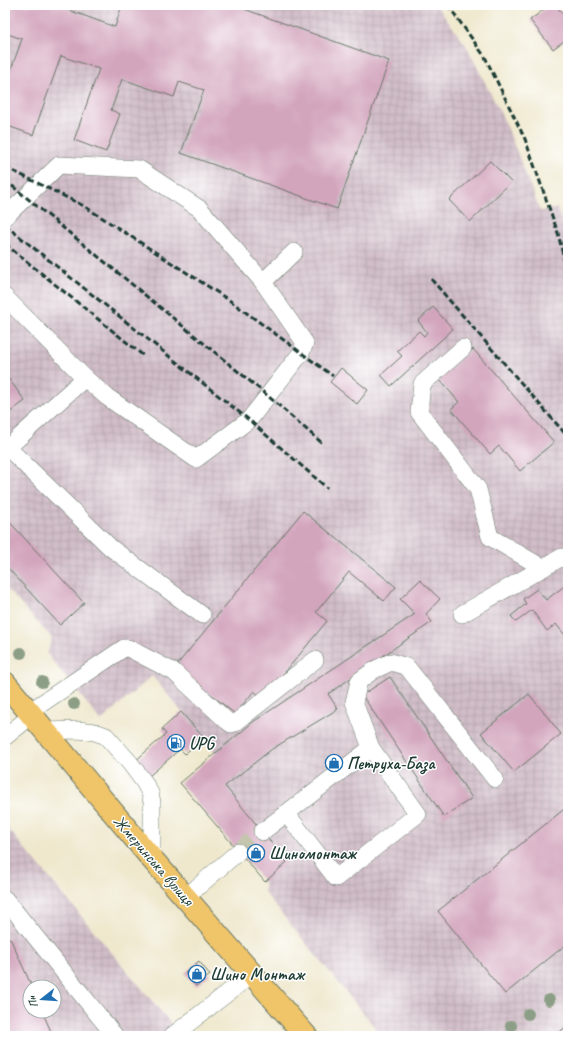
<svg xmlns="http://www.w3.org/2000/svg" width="573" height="1041" font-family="Caveat,sans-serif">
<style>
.industrial{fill:url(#industrial-grid);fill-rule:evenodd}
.building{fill:#d3a5bd}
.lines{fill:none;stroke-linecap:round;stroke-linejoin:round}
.minor-tunnel{stroke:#c5c6ae;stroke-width:17;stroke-dasharray:17 8;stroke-linecap:butt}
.minor-casing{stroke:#68796a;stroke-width:18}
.major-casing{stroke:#68796a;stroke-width:24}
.minor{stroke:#fff;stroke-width:17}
.major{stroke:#f0c469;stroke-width:22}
.rail{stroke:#1f3d34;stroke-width:3;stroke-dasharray:6 3;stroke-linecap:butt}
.tree{fill:#8c9f86}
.labels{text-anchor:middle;stroke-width:3;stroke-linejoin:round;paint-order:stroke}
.poi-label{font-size:17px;font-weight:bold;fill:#1f3d34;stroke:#fff;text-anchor:start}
.street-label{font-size:17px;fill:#1f3d34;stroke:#fff}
</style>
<defs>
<pattern id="industrial-grid" width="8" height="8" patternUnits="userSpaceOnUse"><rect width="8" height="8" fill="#d1bdc8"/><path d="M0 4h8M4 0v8" fill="none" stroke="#b3a3ac"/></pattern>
</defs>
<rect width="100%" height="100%" fill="#fff"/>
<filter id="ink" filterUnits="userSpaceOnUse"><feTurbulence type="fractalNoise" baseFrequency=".025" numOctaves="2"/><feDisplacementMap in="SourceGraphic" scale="8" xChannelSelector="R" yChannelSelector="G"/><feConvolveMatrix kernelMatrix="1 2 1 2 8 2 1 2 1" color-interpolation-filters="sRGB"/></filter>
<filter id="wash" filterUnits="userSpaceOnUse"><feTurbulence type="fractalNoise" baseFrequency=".012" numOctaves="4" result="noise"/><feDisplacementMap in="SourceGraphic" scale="16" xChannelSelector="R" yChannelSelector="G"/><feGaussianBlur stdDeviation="0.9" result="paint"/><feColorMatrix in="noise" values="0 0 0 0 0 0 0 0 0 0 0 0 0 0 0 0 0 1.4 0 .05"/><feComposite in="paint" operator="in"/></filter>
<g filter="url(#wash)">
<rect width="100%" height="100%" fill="#efe8cd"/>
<!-- industrial -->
<g class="industrial">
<polygon points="5,5 436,5 466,45 506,124 540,211 557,208 563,226 568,226 568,1036 382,1036 264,892 264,882 180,783 216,753 152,676 101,721 47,654 52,638 5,587"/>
<path d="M5,825L169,1021L180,1036H5ZM30,987H54V1011H30Z"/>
</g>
<g id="blocks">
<!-- building -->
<g class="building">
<polygon points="5,5 55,5 115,27 122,5 233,5 389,61 337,209 181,153 204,90 179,82 174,97 122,79 111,110 120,114 106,152 74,140 99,69 61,56 33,135 5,125 5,86 22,39 5,33"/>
<polygon points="550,5 556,5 568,21 568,38 553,49 530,20"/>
<polygon points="490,161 511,182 470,222 449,200"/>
<polygon points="433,307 453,329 391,386 381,375 402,356 397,351 419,331 424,336 427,332 418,321"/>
<polygon points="473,349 554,442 520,471 499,446 490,454 451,409 459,402 439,379"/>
<polygon points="341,368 368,390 357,404 330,382"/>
<polygon points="9,379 25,401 10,412 5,404 5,382"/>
<polygon points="303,511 396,587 384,601 349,572 316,612 327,621 263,699 254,691 235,714 176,666"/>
<polygon points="5,517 84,603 60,625 5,565"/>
<polygon points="420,580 440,599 426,614 432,622 328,694 338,709 272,749 225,786 287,862 265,882 180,783 253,722 415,614 400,599"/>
<polygon points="567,584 568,585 568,639 556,624 547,631 532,610 516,622 511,616 526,604 523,599 537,589 546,600"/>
<polygon points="390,677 472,798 444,817 362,695"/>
<polygon points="529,694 561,734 514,772 481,733"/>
<polygon points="181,712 203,737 185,754 180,749 148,777 134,762 166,734 162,729"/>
<polygon points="568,806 568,943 505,994 438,911"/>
<polygon points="10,938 32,987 30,987 30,1011 42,1011 53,1036 6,1036 5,1034 5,940"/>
<polygon points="199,961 210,975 196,986 185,973"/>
<polygon points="568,1025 568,1036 555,1036"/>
</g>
</g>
</g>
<g filter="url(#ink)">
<use href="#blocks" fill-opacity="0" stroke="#68796a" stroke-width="1"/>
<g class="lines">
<!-- minor-tunnel -->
<polyline class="minor-tunnel" points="238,852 262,832"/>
<defs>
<g id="minor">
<polyline points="5,217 59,165 139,169 200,209 263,282 305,343 301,353 249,420 196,459 107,397 85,378 5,297"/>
<polyline points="263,282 294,252"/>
<polyline points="463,348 422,384 419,412 478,489 490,537 543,568"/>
<polyline points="8,448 111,548 202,615"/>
<polyline points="5,450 85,378"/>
<polyline points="462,614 562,557 568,557"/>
<polyline points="29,712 124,648 128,648 174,672 227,721 231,724 235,723 315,660"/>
<polyline points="45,731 78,730 95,732 106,736 130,763 144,782 150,793 152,802 152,859"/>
<polyline points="5,737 32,715"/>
<polyline points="371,748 354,702 359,681 374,670 391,662 407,667 495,779"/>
<polyline points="262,832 371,748 418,814 336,878 286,813"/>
<polyline points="186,897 238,852"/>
<polyline points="5,899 115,1036"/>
<polyline points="172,1036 252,974"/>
</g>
<polyline id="major" points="5,683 152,859 306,1036"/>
</defs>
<!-- minor casing -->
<use href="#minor" class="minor-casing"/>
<!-- major casing -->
<use href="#major" class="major-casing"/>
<!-- minor -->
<use href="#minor" class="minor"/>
<!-- major -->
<use href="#major" class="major"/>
<!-- rail -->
<g class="rail">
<polyline points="448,5 485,57 525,139 558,233 568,277"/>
<polyline points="5,167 84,206 229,300 333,376"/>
<polyline points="5,180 268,396 322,443"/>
<polyline points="5,225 249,420 327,488"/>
<polyline points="5,244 145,357"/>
<polyline points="431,279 568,437"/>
</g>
</g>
<!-- trees -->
<g class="tree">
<circle cx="21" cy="653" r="6"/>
<circle cx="42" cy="682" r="6"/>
<circle cx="74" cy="704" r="6"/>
<circle cx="549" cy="1000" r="6"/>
<circle cx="528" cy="1014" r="6"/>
<circle cx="511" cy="1026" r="6"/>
</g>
</g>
<!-- icons -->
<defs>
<symbol id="fuel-ring" viewBox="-11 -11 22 22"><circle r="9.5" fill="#fff" stroke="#1f6fb2" stroke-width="1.5"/><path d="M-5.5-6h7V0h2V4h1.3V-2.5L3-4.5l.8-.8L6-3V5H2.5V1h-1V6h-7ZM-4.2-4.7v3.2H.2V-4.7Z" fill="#1f6fb2"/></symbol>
<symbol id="shop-ring" viewBox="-11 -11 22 22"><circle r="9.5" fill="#fff" stroke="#1f6fb2" stroke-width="1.5"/><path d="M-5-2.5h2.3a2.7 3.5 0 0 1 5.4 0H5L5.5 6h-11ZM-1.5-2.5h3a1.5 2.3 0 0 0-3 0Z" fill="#1f6fb2"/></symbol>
</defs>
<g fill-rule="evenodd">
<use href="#fuel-ring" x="166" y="733" width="20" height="20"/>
<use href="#shop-ring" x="324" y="753" width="20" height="20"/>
<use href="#shop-ring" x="246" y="843" width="20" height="20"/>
<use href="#shop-ring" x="187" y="964" width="20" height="20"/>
</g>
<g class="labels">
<!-- poi labels -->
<g class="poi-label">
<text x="189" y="749">UPG</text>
<text x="347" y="769">Петруха-База</text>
<text x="269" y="859">Шиномонтаж</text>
<text x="210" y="980">Шино Монтаж</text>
</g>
<!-- street labels -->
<g class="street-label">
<text transform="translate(154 860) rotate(49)" y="6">Жмеринська вулиця</text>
</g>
</g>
<!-- margin -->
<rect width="573" height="1041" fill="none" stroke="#fff" stroke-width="20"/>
<!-- north arrow -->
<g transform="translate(42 999) rotate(253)"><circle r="19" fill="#ffffff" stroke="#a5b1ae"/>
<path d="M0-3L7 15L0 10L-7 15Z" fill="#1f6fb2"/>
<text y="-6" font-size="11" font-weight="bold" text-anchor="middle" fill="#1f3d34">Пн</text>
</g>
</svg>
